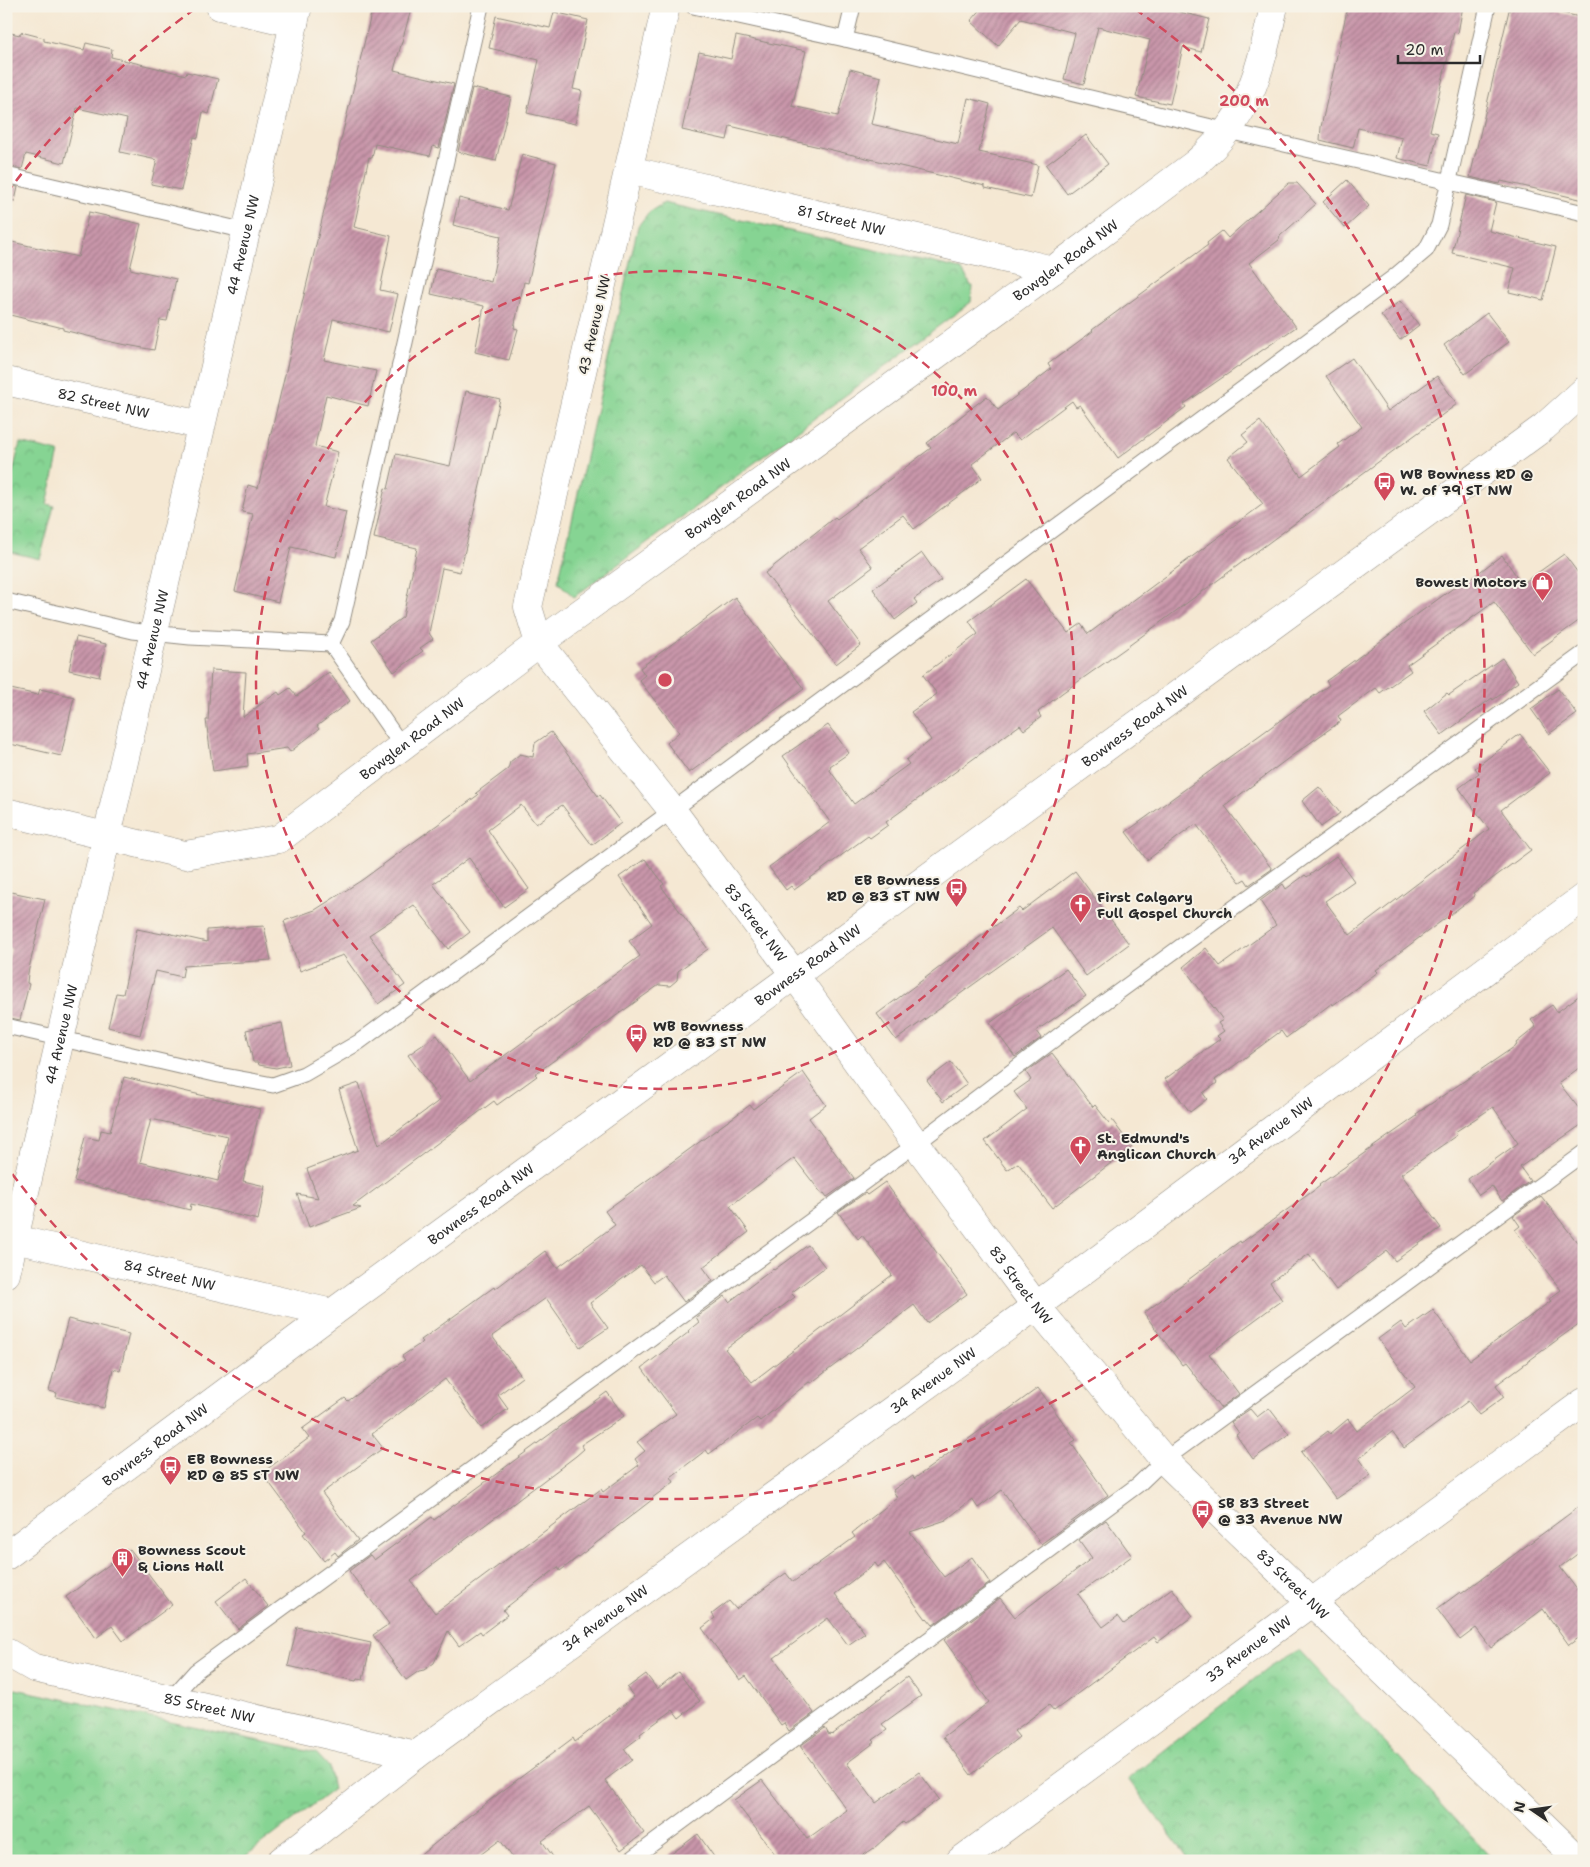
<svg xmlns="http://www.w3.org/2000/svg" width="1590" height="1867" font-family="'Shantell Sans',sans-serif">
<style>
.park{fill:url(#park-crowns);stroke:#58805f}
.building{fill:url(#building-hatch);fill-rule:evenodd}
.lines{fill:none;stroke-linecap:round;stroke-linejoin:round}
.lane-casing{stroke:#908a7f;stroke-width:17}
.street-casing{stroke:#908a7f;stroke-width:29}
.secondary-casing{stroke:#908a7f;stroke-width:29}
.lane{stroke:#fff;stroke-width:15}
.street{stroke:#fff;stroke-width:28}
.secondary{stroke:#fff;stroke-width:28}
.ring{fill:none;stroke:#d1495b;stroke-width:2.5;stroke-dasharray:9 6}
.labels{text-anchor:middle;stroke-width:4;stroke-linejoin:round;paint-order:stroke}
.street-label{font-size:14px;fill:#2b2b2b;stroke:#f7f3e8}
.poi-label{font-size:14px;font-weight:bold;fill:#2b2b2b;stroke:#f7f3e8;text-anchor:start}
.centre{fill:#d1495b;stroke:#f7f3e8;stroke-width:2.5}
.ring-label{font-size:15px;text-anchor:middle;font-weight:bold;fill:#d1495b;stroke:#f7f3e8;stroke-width:4;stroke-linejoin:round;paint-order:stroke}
</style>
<defs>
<pattern id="park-crowns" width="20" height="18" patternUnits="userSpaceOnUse" patternTransform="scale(1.25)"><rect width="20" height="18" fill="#86d493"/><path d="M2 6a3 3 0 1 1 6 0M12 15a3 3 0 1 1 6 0" fill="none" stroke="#74b67f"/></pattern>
<pattern id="building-hatch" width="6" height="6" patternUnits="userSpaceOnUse" patternTransform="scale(1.25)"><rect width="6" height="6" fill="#c996aa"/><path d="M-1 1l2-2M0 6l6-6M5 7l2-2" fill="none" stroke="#a37b8b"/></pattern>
</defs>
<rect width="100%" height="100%" fill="#f7f3e8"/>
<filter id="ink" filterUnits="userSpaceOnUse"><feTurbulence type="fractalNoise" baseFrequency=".02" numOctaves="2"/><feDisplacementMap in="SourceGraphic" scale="10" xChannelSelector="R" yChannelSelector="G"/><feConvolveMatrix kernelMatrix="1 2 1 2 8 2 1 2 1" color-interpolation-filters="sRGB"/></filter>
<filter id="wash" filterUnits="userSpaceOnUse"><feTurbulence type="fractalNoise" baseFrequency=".0096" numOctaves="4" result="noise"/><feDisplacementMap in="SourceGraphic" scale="20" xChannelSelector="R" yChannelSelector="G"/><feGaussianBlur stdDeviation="1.12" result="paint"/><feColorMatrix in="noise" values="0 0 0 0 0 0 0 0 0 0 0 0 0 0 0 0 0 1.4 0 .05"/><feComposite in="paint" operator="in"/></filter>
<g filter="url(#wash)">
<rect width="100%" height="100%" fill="#f5e8d3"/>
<!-- park -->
<g class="park">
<polygon points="664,203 961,269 972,287 971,302 574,597 558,582 638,226 649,212"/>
<polygon points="20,443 59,452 47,504 54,506 40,559 6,551 6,500"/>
<polygon points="1299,1650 1494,1861 1190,1861 1128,1779 1272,1665"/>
<polygon points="6,1687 316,1753 329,1767 333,1790 239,1861 6,1861"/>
</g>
<g id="blocks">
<!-- building -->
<g class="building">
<polygon points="373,6 412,6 394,70 454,84 439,148 433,146 430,156 375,144 372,158 369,157 354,227 391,236 380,290 398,294 389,332 333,319 324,360 376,371 368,406 326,395 315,446 338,452 324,507 346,512 336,557 291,547 278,602 235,591 253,514 242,512 248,485 258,488"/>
<polygon points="984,6 1155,6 1209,19 1201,52 1183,47 1170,104 1136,97 1150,40 1098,27 1084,84 1064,79 1075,33 1021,19 998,46 971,21"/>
<polygon points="1348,6 1463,6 1458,33 1454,32 1430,131 1438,133 1430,166 1397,158 1402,138 1358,128 1353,148 1320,140 1321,127"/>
<polygon points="1510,6 1546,6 1545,9 1584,18 1584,200 1501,181 1500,184 1470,177"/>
<polygon points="554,12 588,20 573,89 582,91 575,124 527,113 539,60 489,48 496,16 550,28"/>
<polygon points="6,32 20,35 21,32 44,38 44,41 84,50 86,43 112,49 111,57 186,75 187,72 218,79 209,114 203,112 198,138 194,137 181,190 151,184 157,160 120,152 127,119 77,108 64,163 26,154 22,169 6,166"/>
<polygon points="736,36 806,51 792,106 838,116 850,69 881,77 871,124 958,144 968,98 990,104 979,152 1038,165 1031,198 985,188 985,186 730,126 727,140 682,130 699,52 731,59"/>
<polygon points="472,88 511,97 496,161 458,152"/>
<polygon points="1086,135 1108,164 1067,194 1046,165"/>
<polygon points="522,154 556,163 528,283 524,282 514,328 518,329 509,360 475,352 484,306 431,294 436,269 491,282 501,236 453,225 459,198 508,210"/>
<polygon points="1347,180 1369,206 1345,228 1323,202"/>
<polygon points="1289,183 1297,183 1316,204 1280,236 1279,240 1249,263 1296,327 1184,404 1186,407 1118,458 1080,405 1076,407 1072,401 1020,440 1013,433 972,464 982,478 964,492 914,529 903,515 858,548 873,567 828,601 861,645 836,664 765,573 835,517 837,519 931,448 927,443 987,396 998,410 1051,369 1048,364 1093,331 1092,330 1208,245 1207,243 1222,231 1228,238"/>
<polygon points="6,185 18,187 15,201 6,200"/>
<polygon points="1466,195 1496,202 1489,231 1556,247 1543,300 1509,292 1515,268 1452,253"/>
<polygon points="89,212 141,224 130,269 176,279 167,321 160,320 154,350 116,343 63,330 63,328 6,314 6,266 12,242 78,257"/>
<polygon points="1400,301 1419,325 1400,340 1381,315"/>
<polygon points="1487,313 1509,342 1465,374 1444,345"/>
<polygon points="1352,358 1388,411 1437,376 1457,404 1123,650 1062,693 1038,712 1041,717 1024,730 1020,725 886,822 888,825 870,838 868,836 794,890 791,886 786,890 769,867 830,822 783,756 828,725 849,753 830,766 831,768 829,769 854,804 909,764 906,760 931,740 911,712 937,694 923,675 978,634 969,621 1026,579 1068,633 1081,624 1088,634 1263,504 1228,458 1248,442 1242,435 1260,421 1301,476 1340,447 1338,444 1362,427 1326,376"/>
<polygon points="466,391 500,399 460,572 442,568 429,633 433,639 420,648 423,651 394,672 371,640 403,617 417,548 374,538 385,488 388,489 396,454 450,466"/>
<polygon points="922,553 941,580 914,599 917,603 895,620 873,589"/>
<polygon points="1564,554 1584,581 1584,617 1533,654 1494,602 1407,665 1411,671 1380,693 1376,688 1338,716 1341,721 1290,757 1225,806 1272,869 1249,885 1245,879 1240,882 1196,824 1147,860 1126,832 1329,685 1326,681 1467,578 1469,580 1502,555 1522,584"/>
<polygon points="735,597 804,689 689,773 667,743 679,732 639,680 645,675 640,668"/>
<polygon points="76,637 106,644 99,677 69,670"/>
<polygon points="1502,658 1518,682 1493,700 1492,698 1442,735 1424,711 1447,693 1449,695"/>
<polygon points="211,670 246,672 243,717 278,692 280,695 290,688 297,696 329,672 350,701 317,726 319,729 290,752 287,748 247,754 248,766 213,771 206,720 208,720"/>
<polygon points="6,688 38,695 40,689 74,697 61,756 6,743"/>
<polygon points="1558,689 1577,714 1549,734 1531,709"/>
<polygon points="551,732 598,796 600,795 621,823 592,845 562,805 536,824 521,805 488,830 529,889 504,907 469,858 433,884 470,932 448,949 414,905 369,935 405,985 378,1004 343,955 300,971 284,921 315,910 362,880 478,795 476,793 508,769 510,762 520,754 533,757 535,743"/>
<polygon points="1520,734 1550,773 1501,810 1531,850 1473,893 1475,896 1376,970 1378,972 1333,1005 1332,1003 1286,1038 1281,1031 1215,1080 1217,1083 1203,1093 1207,1099 1190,1112 1165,1079 1220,1039 1217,1036 1224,1031 1218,1023 1223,1020 1183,967 1206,948 1220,966 1276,925 1260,901 1283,884 1286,889 1305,875 1307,877 1336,856 1354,881 1325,901 1350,935 1489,829 1459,788 1479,773 1475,768"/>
<polygon points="1319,787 1340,813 1321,827 1302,801"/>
<polygon points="645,859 664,884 661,886 708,949 678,971 677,980 670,986 659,985 535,1074 537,1076 497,1105 494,1101 353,1206 361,1208 309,1227 297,1194 318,1198 307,1169 358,1150 339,1090 359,1083 379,1145 440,1100 408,1055 437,1035 470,1081 640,956 629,941 652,924 619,877"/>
<polygon points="1075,871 1129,944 1086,976 1052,928 896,1040 877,1014 1019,908 1022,911"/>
<polygon points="6,891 45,899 28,973 27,983 29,984 20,1020 6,1017 6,967 11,949 6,947"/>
<polygon points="264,926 271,960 184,966 182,977 156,971 140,1035 108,1027 116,993 123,994 137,929 162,934 163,932 207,942 207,930"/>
<polygon points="1066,969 1086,996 1036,1031 1041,1038 1015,1057 990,1023"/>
<polygon points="1584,992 1584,1064 1559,1083 1584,1115 1584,1123 1520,1167 1530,1181 1502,1201 1492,1186 1479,1195 1468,1179 1518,1143 1493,1107 1455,1132 1457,1135 1401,1174 1441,1228 1395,1261 1387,1251 1336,1290 1309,1254 1270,1282 1282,1300 1209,1354 1239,1394 1220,1408 1185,1363 1182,1365 1144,1313 1240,1241 1241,1243 1320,1186 1319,1185 1417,1116 1416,1114 1517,1045 1516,1043 1536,1027 1531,1020 1552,1005 1557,1012"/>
<polygon points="282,1023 290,1065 276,1068 259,1065 258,1062 253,1062 246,1030"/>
<polygon points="1052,1053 1093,1107 1095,1105 1109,1123 1112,1120 1132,1147 1052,1208 1018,1163 1007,1170 985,1141 1027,1109 1014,1092 1031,1080 1026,1072"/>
<polygon points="951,1062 967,1084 943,1102 927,1080"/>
<polygon points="803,1072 826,1105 809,1118 854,1178 827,1197 824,1193 822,1194 794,1158 730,1206 749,1232 703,1267 713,1281 684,1302 664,1275 654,1282 641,1265 590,1303 608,1328 580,1347 546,1298 492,1336 522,1377 498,1395 508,1409 481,1428 445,1379 372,1434 383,1448 322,1493 358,1540 338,1556 335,1552 324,1561 303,1534 306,1532 262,1473 309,1438 302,1429 345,1398 348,1401 405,1360 402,1356 423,1342 421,1340 494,1287 495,1289 545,1251 557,1268 615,1225 605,1211 750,1105 753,1109"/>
<path d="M124,1077L260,1109L243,1181L265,1186L258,1220L191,1204L190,1210L74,1181L85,1137L99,1140L101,1130L110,1132ZM151,1119L228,1136L218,1181L140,1162Z"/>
<polygon points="885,1182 967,1294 927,1323 914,1305 811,1383 809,1382 760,1421 757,1418 709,1454 706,1450 671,1477 674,1482 652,1498 653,1499 560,1571 558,1567 503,1610 507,1615 482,1634 480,1631 459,1646 448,1631 434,1663 424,1670 419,1671 406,1680 373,1635 389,1624 349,1571 370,1555 374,1560 432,1517 434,1520 607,1392 624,1416 581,1445 584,1449 576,1456 411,1581 435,1613 601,1489 603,1492 639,1465 635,1459 645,1451 637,1442 676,1414 642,1368 689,1332 688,1331 699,1322 696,1317 725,1296 729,1302 773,1269 774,1270 808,1245 825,1267 791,1293 795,1297 725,1349 752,1382 892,1275 862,1235 858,1239 838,1212 865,1193 867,1195"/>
<polygon points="1541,1196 1584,1251 1584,1320 1496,1385 1504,1397 1479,1415 1468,1401 1404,1448 1392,1432 1359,1458 1371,1475 1336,1499 1301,1452 1328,1431 1330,1434 1348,1419 1357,1431 1415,1387 1378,1339 1401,1322 1406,1329 1433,1310 1470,1360 1551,1301 1549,1299 1561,1290 1515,1230 1520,1226 1513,1216"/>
<polygon points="68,1319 129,1334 120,1371 113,1369 104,1408 56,1397 57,1393 49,1391"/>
<polygon points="1038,1388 1076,1440 1071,1443 1108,1495 1041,1544 1002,1490 978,1508 972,1499 946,1520 910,1532 944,1577 972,1557 990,1583 933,1625 927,1618 926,1619 884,1562 878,1567 875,1563 835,1594 865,1633 848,1645 828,1618 774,1658 814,1713 789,1731 784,1723 781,1725 746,1676 740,1680 702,1628 715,1618 712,1614 729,1601 736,1609 786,1573 793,1582 855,1537 852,1533 897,1498 893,1490 913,1476 914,1479"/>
<polygon points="1269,1408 1289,1434 1253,1459 1236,1435 1239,1433 1231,1422 1250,1409 1257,1417"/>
<polygon points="1584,1503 1584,1549 1560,1567 1584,1599 1584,1634 1569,1645 1543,1609 1491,1648 1476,1628 1460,1640 1437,1609 1460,1592 1461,1594"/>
<polygon points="1106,1520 1132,1556 1078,1594 1103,1627 1118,1616 1124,1624 1172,1588 1193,1616 1158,1642 1154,1637 1054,1711 1049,1705 1014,1731 1019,1737 971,1775 943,1737 989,1702 944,1640 1000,1598 1015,1617 1092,1558 1079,1540"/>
<polygon points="130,1549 172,1605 123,1641 112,1626 96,1638 66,1597"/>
<polygon points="246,1578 268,1606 238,1629 216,1601"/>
<polygon points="297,1627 371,1643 363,1680 357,1679 356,1681 288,1666"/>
<polygon points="678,1672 700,1701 679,1718 673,1710 640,1734 641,1736 624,1749 632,1760 605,1780 644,1833 621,1850 589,1806 542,1841 556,1861 515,1861 500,1840 472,1861 413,1861 469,1816 573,1738 575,1742 634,1697 627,1688 646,1674 657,1689"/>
<polygon points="907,1677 921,1696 882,1724 887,1730 873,1740 875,1742 847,1763 876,1803 919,1772 939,1799 905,1824 903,1822 874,1848 855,1861 775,1861 778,1858 734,1800 762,1780 807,1839 847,1810 800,1746 825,1728 829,1735 831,1734 832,1735"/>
<polygon points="698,1834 717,1861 662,1861"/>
</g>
</g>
</g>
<g filter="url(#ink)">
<use href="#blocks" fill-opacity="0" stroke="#908a7f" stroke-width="1"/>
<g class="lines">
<defs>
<g id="lane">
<polyline points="693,6 845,39 1228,131 1584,213"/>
<polyline points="845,39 853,6"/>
<polyline points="6,175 246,231"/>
<polyline points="6,601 133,631 190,637 331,644 342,621 481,6"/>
<polyline points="331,644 402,746"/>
<polyline points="6,1026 219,1075 273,1085 304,1074 359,1042 1394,277 1426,250 1439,225 1488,6"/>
<polyline points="170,1700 196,1671 916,1144 1069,1028 1584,653"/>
<polyline points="629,1861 1139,1484 1164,1460 1584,1153"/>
</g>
<g id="street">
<polyline points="220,6 294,23"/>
<path id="s1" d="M666,6L528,607L539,643L672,810L794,974"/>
<path id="s2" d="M629,170L1053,270"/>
<path id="s3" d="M6,381L200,425"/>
<path id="s4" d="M6,812L185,855L279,839L539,643L1053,270L1196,163C1251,115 1259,74 1274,6"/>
<path id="s5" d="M6,1237L332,1313"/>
<path id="s6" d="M6,1274L298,6"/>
<path id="s7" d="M6,1652L34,1668L416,1755"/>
<path id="s8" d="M281,1861L416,1755L1036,1306L1584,897"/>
<path id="s9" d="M960,1861L1584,1402"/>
</g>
<g id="secondary">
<path id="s10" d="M794,974L916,1144L1036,1306L1164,1460L1580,1861"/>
<path id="s11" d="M6,1556L332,1313L1544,427L1584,391"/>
</g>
</defs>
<!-- lane casing -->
<use href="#lane" class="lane-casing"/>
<!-- street casing -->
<use href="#street" class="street-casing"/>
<!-- secondary casing -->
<use href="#secondary" class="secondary-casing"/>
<!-- lane -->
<use href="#lane" class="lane"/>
<!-- street -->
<use href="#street" class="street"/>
<!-- secondary -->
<use href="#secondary" class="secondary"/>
</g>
</g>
<!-- distance rings -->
<g class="ring">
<circle cx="665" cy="680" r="409"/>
<path d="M7 193A819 819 0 0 1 195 9M1135 9A819 819 0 1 1 7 1167"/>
</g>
<!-- icons -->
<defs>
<symbol id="bus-pin" viewBox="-11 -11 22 30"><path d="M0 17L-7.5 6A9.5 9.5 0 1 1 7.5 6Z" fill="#d1495b" stroke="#f7f3e8"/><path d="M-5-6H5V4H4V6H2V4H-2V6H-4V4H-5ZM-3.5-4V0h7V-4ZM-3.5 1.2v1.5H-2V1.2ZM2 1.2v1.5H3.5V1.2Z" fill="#fff"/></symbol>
<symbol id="shop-pin" viewBox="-11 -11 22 30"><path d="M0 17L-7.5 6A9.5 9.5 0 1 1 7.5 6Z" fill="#d1495b" stroke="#f7f3e8"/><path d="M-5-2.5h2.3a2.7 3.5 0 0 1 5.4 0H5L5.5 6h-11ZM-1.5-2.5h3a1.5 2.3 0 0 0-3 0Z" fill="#fff"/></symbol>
<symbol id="church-pin" viewBox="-11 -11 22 30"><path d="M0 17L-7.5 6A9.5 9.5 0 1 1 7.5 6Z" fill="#d1495b" stroke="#f7f3e8"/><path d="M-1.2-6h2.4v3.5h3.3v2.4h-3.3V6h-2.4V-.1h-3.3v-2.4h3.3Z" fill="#fff"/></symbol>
<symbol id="building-pin" viewBox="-11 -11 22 30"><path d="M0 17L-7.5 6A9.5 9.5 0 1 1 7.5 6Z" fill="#d1495b" stroke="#f7f3e8"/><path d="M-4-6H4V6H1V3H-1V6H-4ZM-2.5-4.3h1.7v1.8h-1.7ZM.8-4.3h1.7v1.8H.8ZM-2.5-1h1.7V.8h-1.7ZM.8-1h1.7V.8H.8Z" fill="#fff"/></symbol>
</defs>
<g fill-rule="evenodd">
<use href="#bus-pin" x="1372" y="470" width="25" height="34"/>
<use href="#shop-pin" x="1530" y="570" width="25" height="34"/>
<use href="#bus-pin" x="944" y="876" width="25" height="34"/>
<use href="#church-pin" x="1068" y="892" width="25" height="34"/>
<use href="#bus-pin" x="624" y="1022" width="25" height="34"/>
<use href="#church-pin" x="1068" y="1134" width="25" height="34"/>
<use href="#bus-pin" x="158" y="1454" width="25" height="34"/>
<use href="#bus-pin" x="1190" y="1498" width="25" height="34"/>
<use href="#building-pin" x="110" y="1546" width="25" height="34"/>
</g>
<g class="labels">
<!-- street labels -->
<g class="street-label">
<text dy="5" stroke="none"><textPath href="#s2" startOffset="218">81 Street NW</textPath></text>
<text dy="5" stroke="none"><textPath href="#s6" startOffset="1056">44 Avenue NW</textPath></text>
<text dy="5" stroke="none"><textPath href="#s4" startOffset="1256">Bowglen Road NW</textPath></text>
<text transform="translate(594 325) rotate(-77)" y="5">43 Avenue NW</text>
<text dy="5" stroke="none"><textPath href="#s3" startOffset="100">82 Street NW</textPath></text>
<text dy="5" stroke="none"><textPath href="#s4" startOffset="851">Bowglen Road NW</textPath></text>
<text dy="5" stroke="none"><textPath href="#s6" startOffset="651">44 Avenue NW</textPath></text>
<text dy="5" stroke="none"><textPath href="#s11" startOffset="1401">Bowness Road NW</textPath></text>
<text dy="5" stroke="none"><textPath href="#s4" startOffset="446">Bowglen Road NW</textPath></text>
<text dy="5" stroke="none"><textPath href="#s1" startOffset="1008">83 Street NW</textPath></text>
<text dy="5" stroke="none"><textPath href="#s11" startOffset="996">Bowness Road NW</textPath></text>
<text dy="5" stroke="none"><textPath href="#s6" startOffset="246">44 Avenue NW</textPath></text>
<text dy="5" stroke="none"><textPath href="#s8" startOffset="1230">34 Avenue NW</textPath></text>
<text dy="5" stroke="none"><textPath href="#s11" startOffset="591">Bowness Road NW</textPath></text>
<text dy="5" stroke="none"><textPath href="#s5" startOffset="168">84 Street NW</textPath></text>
<text dy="5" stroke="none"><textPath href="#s10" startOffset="385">83 Street NW</textPath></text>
<text dy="5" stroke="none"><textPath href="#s8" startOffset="810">34 Avenue NW</textPath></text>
<text dy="5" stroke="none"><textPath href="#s11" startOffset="186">Bowness Road NW</textPath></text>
<text dy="5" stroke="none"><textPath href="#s10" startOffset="790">83 Street NW</textPath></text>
<text dy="5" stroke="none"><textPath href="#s8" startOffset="405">34 Avenue NW</textPath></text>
<text dy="5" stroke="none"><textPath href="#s9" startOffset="358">33 Avenue NW</textPath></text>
<text dy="5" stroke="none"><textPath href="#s7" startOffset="212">85 Street NW</textPath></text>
</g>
<!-- poi labels -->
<g class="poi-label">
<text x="1400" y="479">WB Bowness RD @<tspan x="1400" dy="16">W. of 79 ST NW</tspan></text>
<text x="1527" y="587" text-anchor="end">Bowest Motors</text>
<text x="940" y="885" text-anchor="end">EB Bowness<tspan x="940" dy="16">RD @ 83 ST NW</tspan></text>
<text x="1097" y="902">First Calgary<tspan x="1097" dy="16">Full Gospel Church</tspan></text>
<text x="653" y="1031">WB Bowness<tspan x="653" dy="16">RD @ 83 ST NW</tspan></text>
<text x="1097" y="1143">St. Edmund's<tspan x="1097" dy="16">Anglican Church</tspan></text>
<text x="187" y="1464">EB Bowness<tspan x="187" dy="16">RD @ 85 ST NW</tspan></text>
<text x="1218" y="1508">SB 83 Street<tspan x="1218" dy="16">@ 33 Avenue NW</tspan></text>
<text x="138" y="1555">Bowness Scout<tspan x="138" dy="16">&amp; Lions Hall</tspan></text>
</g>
</g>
<circle cx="665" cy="680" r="8" class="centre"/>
<g class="ring-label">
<text x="1244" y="106">200 m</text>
<text x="954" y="396">100 m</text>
</g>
<!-- margin -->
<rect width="1590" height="1867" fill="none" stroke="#f7f3e8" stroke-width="25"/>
<!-- north arrow -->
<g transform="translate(1532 1810) rotate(283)" stroke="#f7f3e8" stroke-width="4" paint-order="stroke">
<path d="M0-4L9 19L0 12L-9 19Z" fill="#2b2b2b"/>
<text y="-8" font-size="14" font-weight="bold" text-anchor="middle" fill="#2b2b2b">N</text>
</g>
<!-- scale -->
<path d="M1398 55v8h82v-8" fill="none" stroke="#2b2b2b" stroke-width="2.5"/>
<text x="1405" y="55" font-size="15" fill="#2b2b2b" stroke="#f7f3e8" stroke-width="4" paint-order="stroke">20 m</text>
</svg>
